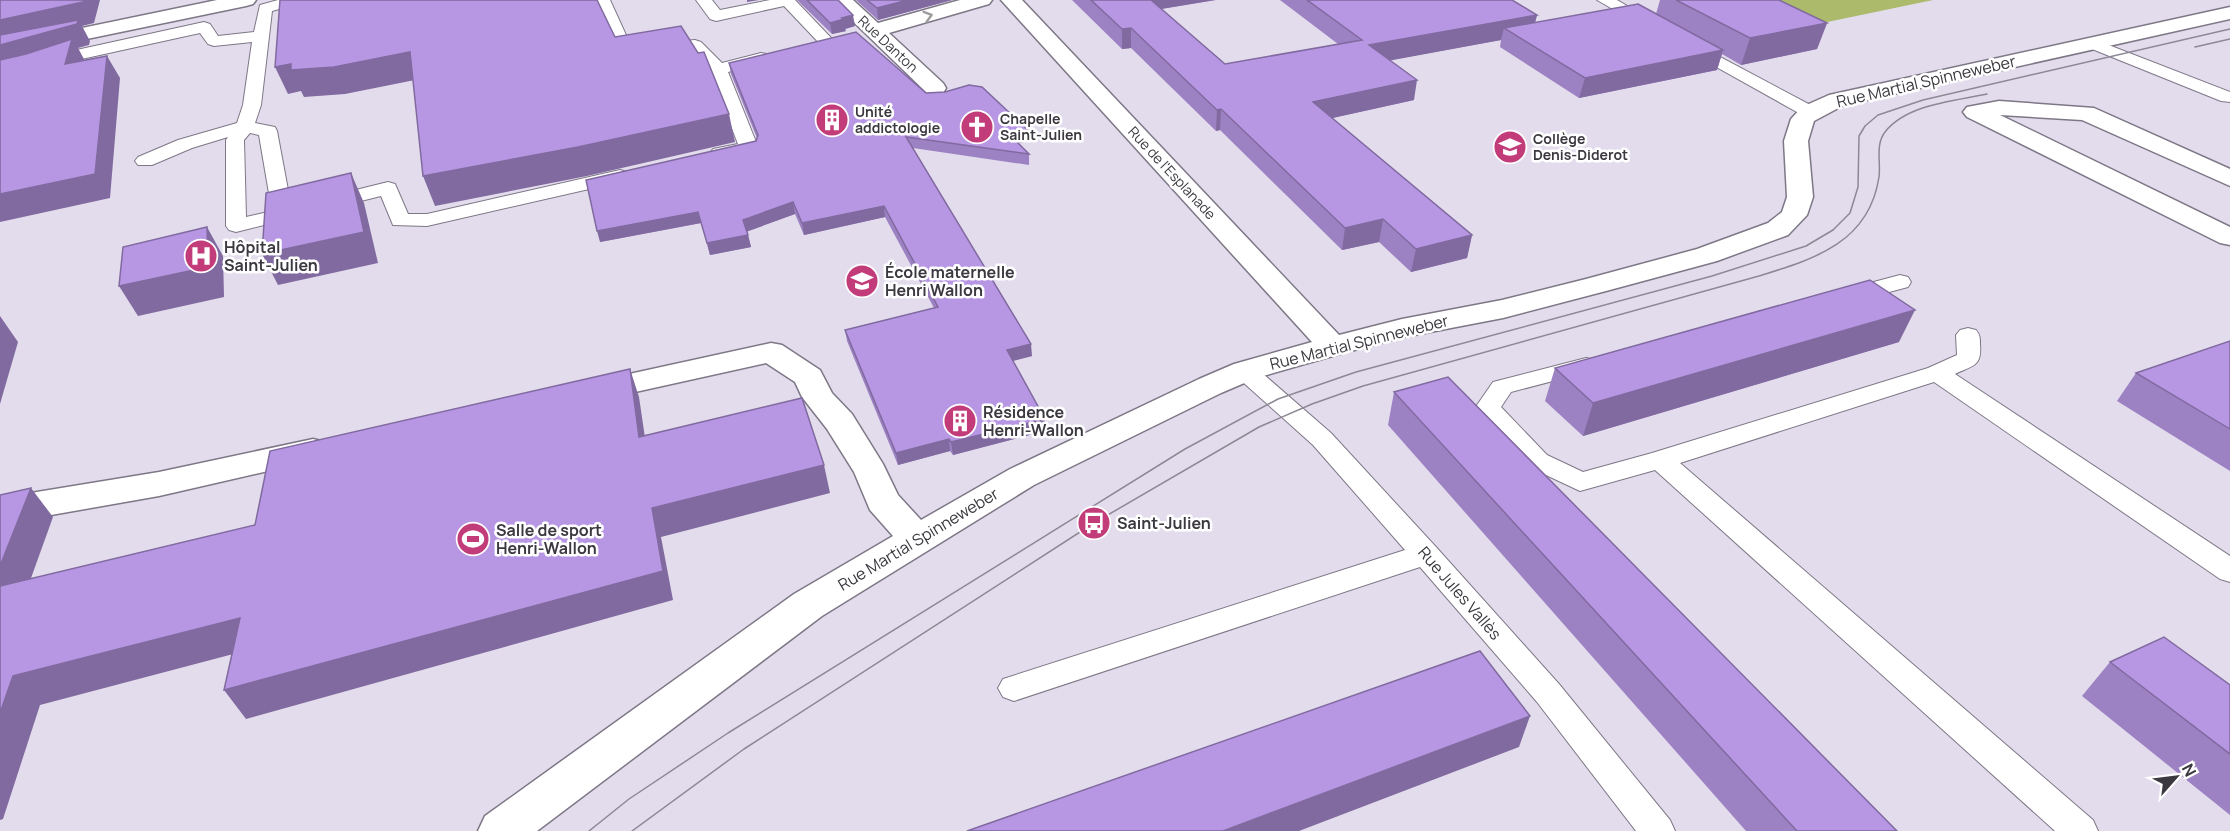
<svg xmlns="http://www.w3.org/2000/svg" width="2230" height="831" font-family="Manrope,sans-serif">
<style>
.green{fill:#acba6c}
.lines{fill:none;stroke-linecap:round;stroke-linejoin:round}
.lane-casing{stroke:#7d7786;stroke-width:2}
.street-casing{stroke:#7d7786;stroke-width:3}
.lane{fill:#fff;fill-rule:evenodd}
.street{fill:#fff;fill-rule:evenodd}
.tram{stroke:#8d8894;stroke-width:1.5}
.wall{fill:#9d82c3}
.shaded-wall{fill:#806a9f}
.building{fill:#b797e3;stroke:#806a9f;stroke-width:1.5}
.oneway{stroke:#9d9c9f}
.labels{text-anchor:middle;stroke-width:5;stroke-linejoin:round;paint-order:stroke}
.far-street-label{font-size:14px;fill:#3b383f;stroke:#fff}
.far-poi-label{font-size:14px;font-weight:bold;fill:#3b383f;stroke:#fff;text-anchor:start}
.street-label{font-size:16px;fill:#3b383f;stroke:#fff}
.poi-label{font-size:16px;font-weight:bold;fill:#3b383f;stroke:#fff;text-anchor:start}
</style>
<rect width="100%" height="100%" fill="#e3dced"/>
<!-- green -->
<polygon class="green" points="1756,0 1933,0 1813,25"/>
<g class="lines">
<defs>
<g id="lane">
<path d="M278,0H304L301,3L272,11L261,105L255,123L275,127L277,131L291,206L388,182L395,184L408,214H427L620,170L627,172L630,176L627,180L620,182L427,226L393,225L381,196L236,232L229,230L226,226V140L228,137L192,148L152,165H138L135,161L138,157L178,140L237,123L243,105L252,42L214,46L208,44L200,33L77,60L38,74L0,83V73L72,51L204,22L210,24L218,36L254,32L260,5ZM250,133L259,135L272,211L246,217L244,140Z"/>
<polygon points="594,0 610,0 631,46 695,40 701,42 722,63 761,53 767,54 769,58 767,62 728,72 758,147 756,151 720,159 713,157 710,153 713,149 738,144 710,71 691,50 619,55"/>
<polygon points="696,0 712,0 720,10 770,0 795,0 835,42 827,47 821,45 784,6 716,21 710,19"/>
<polygon points="1597,0 1617,0 1658,24 1656,27 1644,27"/>
<polygon points="2093,39 2230,92 2230,102 2221,101 2087,47 2085,44 2087,41"/>
<polygon points="1690,41 1816,108 1819,112 1816,116 1804,116 1684,49 1682,46"/>
<polygon points="1900,275 1908,277 1911,282 1908,287 1848,303 1840,301 1837,296 1840,291"/>
<path d="M1968,328L1976,330C1980,335 1980,338 1980,344C1982,367 1973,365 1955,374L2230,556V582L2220,579L1934,382L1680,463L2093,820L2098,831H2055L1655,470L1580,491L1529,467L1475,408L1493,382L1586,358L1595,360L1598,365L1595,370L1511,392L1501,407L1547,455L1583,472L1652,453L1928,368L1957,355L1956,335L1960,330Z"/>
<polygon points="1245,363 1254,366 1331,433 1436,547 1559,684 1670,820 1675,831 1636,831 1537,702 1420,567 1014,701 1003,697 998,688 1003,679 1405,550 1313,445 1236,376 1233,371 1236,366"/>
</g>
<g id="street">
<polygon points="217,0 256,0 253,4 246,6 0,57 0,45"/>
<polygon points="831,0 853,0 878,23 960,0 992,0 989,4 889,33 943,83 946,88 943,93 935,95 927,93"/>
<polygon points="1001,0 1022,0 1339,335 1402,319 1502,300 1586,279 1697,249 1768,223 1782,212 1787,197 1784,141 1791,119 1802,107 1829,95 2230,7 2230,19 1844,105 1814,121 1808,141 1813,197 1807,215 1788,235 1717,261 1606,291 1503,318 1404,337 1343,353 1256,378 1221,393 1034,485 822,616 537,831 478,831 485,816 794,594 893,536 870,510 854,472 827,429 802,397 795,382 766,363 590,402 579,399 574,392 579,385 771,343 782,345 820,370 832,393 852,414 883,464 898,495 921,520 1010,469 1199,379 1234,364 1312,342"/>
<polygon points="1999,101 2094,108 2230,169 2230,186 2082,120 2000,115 2230,227 2230,245 2220,243 1967,117 1963,112 1967,107"/>
<polygon points="313,439 325,442 330,450 325,458 159,496 0,524 0,498 159,472"/>
</g>
</defs>
<!-- lane casing -->
<use href="#lane" class="lane-casing"/>
<!-- street casing -->
<use href="#street" class="street-casing"/>
<!-- lane -->
<use href="#lane" class="lane"/>
<!-- street -->
<use href="#street" class="street"/>
<!-- tram -->
<g class="tram">
<polyline points="2195,47 2230,39"/>
<polyline points="589,831 629,799 728,733 1185,449 1278,399 1356,372 1712,276 1806,246 1833,230 1850,213 1858,187 1859,136 1865,126 1878,115 1923,100 2230,29"/>
<path d="M632,831L744,749L1094,523L1259,427L1312,404L1363,386L1759,276C1814,259 1869,243 1879,177C1881,162 1875,145 1885,132C1907,104 1955,101 1987,94"/>
</g>
</g>
<!-- wall -->
<g class="wall">
<polygon points="797,0 838,0 855,26 845,29 846,31 832,34"/>
<polygon points="856,0 952,0 878,20"/>
<polygon points="1072,0 1216,0 1161,9 1225,64 1338,44 1280,0 1512,0 1537,15 1535,23 1656,14 1660,0 1779,0 1827,23 1817,49 1741,65 1722,54 1717,70 1579,98 1500,47 1501,40 1390,60 1414,100 1332,118 1472,235 1467,258 1411,272 1379,242 1342,250 1220,130 1216,131 1131,48 1122,49"/>
<polygon points="729,63 926,93 1028,141 1018,143 1029,154 1029,165 913,148 1032,356 1013,361 1045,431 953,455 950,451 898,465 847,341 845,330 934,308 885,217 804,235 795,214 747,231 751,247 710,255 701,223 600,242 756,141 757,138 731,74"/>
<polygon points="2230,341 2230,471 2117,401 2136,373"/>
<polygon points="1899,342 1583,436 1545,401 1555,368"/>
<polygon points="1394,392 1897,831 1746,831 1388,425"/>
<polygon points="2110,662 2230,685 2230,815 2082,696"/>
</g>
<!-- shaded-wall -->
<g class="shaded-wall">
<polygon points="84,0 100,0 94,23 82,26 90,41 89,45 78,48 85,61 78,86 0,71 0,20"/>
<polygon points="747,0 759,0 747,2"/>
<polygon points="908,0 952,0 878,20 877,8"/>
<polygon points="1143,0 1215,0 1143,12"/>
<polygon points="853,15 855,26 845,29 846,31 832,34 830,23 842,18"/>
<polygon points="1537,15 1532,34 1504,28 1501,40 1366,65 1369,45"/>
<polygon points="1827,23 1817,49 1741,65 1750,38"/>
<polygon points="1131,28 1131,48 1122,49 1122,29"/>
<polygon points="1723,50 1717,70 1579,98 1585,78"/>
<polygon points="410,52 420,79 345,94 304,97 301,91 288,94 275,67 291,64"/>
<polygon points="107,56 120,78 110,198 0,222 0,194"/>
<polygon points="1417,80 1414,100 1310,123 1313,102"/>
<polygon points="1221,109 1220,130 1216,131 1217,110"/>
<polygon points="729,114 735,142 587,176 435,206 423,176"/>
<polygon points="1028,130 1028,141 1010,145 1009,134"/>
<polygon points="351,173 364,203 378,263 278,285 262,254"/>
<polygon points="793,202 795,214 746,232 743,220"/>
<polygon points="884,206 885,217 804,235 802,223"/>
<polygon points="698,212 701,223 600,242 597,231"/>
<polygon points="1383,219 1379,242 1342,250 1345,228"/>
<polygon points="207,227 223,256 224,297 138,316 119,286"/>
<polygon points="748,235 751,247 710,255 707,243"/>
<polygon points="1472,235 1467,258 1411,272 1416,249"/>
<polygon points="1915,310 1899,342 1583,436 1593,403"/>
<polygon points="0,316 18,342 0,404"/>
<polygon points="1031,344 1032,356 1008,362 1007,350"/>
<polygon points="630,369 639,397 649,465 639,437"/>
<polygon points="1045,419 1045,431 953,455 951,442"/>
<polygon points="949,439 950,451 898,465 896,453"/>
<polygon points="824,465 830,493 661,537 673,600 246,719 224,690 652,508"/>
<polygon points="31,488 53,517 17,617 0,598 0,566"/>
<polygon points="240,618 260,647 40,705 3,819 0,820 0,713 13,676"/>
<polygon points="1530,716 1519,747 1299,831 1223,831"/>
</g>
<!-- building -->
<g class="building">
<polygon points="0,0 84,0 83,2 0,20"/>
<polygon points="280,0 597,0 615,37 681,26 698,53 704,52 729,114 578,147 423,176 410,52 334,67 291,70 291,64 275,67"/>
<polygon points="807,0 838,0 853,15 842,18 844,19 830,23"/>
<polygon points="867,0 908,0 877,8"/>
<polygon points="1091,0 1151,0 1225,64 1362,40 1307,0 1512,0 1537,15 1369,45 1417,80 1313,102 1472,235 1416,249 1383,219 1345,228 1221,109 1217,110 1131,28 1122,29"/>
<polygon points="1676,0 1779,0 1827,23 1750,38"/>
<polygon points="1638,4 1723,50 1585,78 1504,28"/>
<polygon points="78,20 77,24 0,45 0,35"/>
<polygon points="856,32 926,93 945,92 969,85 982,87 1028,130 1009,134 1029,154 906,137 1031,344 1007,350 1045,419 951,442 949,439 896,453 845,330 938,307 884,206 802,223 793,202 743,220 748,235 707,243 698,212 597,231 586,180 756,141 758,135 729,63"/>
<polygon points="72,39 65,64 107,56 95,174 0,194 0,60 26,54"/>
<polygon points="351,173 364,232 262,254 266,193"/>
<polygon points="207,227 208,267 119,286 123,247"/>
<polygon points="1870,280 1915,310 1593,403 1555,368"/>
<polygon points="2230,341 2230,429 2136,373"/>
<polygon points="630,369 639,437 802,398 824,465 652,508 663,571 224,690 240,618 13,676 0,713 0,586 255,525 270,451"/>
<polygon points="1448,377 1897,831 1797,831 1394,392"/>
<polygon points="31,488 0,566 0,495"/>
<polygon points="2164,637 2230,685 2230,754 2110,662"/>
<polygon points="1480,651 1530,716 1223,831 967,831"/>
</g>
<!-- one-way arrows -->
<defs><path id="oneway-chevron" d="M-2-3.5L2.5 0L-2 3.5" fill="none" stroke-width="1.6" stroke-linecap="round" stroke-linejoin="round" transform="scale(1.5)"/></defs>
<use class="oneway" href="#oneway-chevron" transform="translate(928 16) rotate(-16)"/>
<!-- icons -->
<defs>
<symbol id="building-disc" viewBox="-11 -11 22 22"><circle r="9.5" fill="#c33c7a" stroke="#fff"/><path d="M-4-6H4V6H1V3H-1V6H-4ZM-2.5-4.3h1.7v1.8h-1.7ZM.8-4.3h1.7v1.8H.8ZM-2.5-1h1.7V.8h-1.7ZM.8-1h1.7V.8H.8Z" fill="#fff"/></symbol>
<symbol id="church-disc" viewBox="-11 -11 22 22"><circle r="9.5" fill="#c33c7a" stroke="#fff"/><path d="M-1.2-6h2.4v3.5h3.3v2.4h-3.3V6h-2.4V-.1h-3.3v-2.4h3.3Z" fill="#fff"/></symbol>
<symbol id="school-disc" viewBox="-11 -11 22 22"><circle r="9.5" fill="#c33c7a" stroke="#fff"/><path d="M0-5L7-2L0 1L-7-2ZM-4 1L0 2.5L4 1V4Q0 6-4 4Z" fill="#fff"/></symbol>
<symbol id="hospital-disc" viewBox="-11 -11 22 22"><circle r="9.5" fill="#c33c7a" stroke="#fff"/><path d="M-5-5h3v3.5h4V-5h3V5h-3V1.5h-4V5h-3Z" fill="#fff"/></symbol>
<symbol id="bus-disc" viewBox="-11 -11 22 22"><circle r="9.5" fill="#c33c7a" stroke="#fff"/><path d="M-5-6H5V4H4V6H2V4H-2V6H-4V4H-5ZM-3.5-4V0h7V-4ZM-3.5 1.2v1.5H-2V1.2ZM2 1.2v1.5H3.5V1.2Z" fill="#fff"/></symbol>
<symbol id="stadium-disc" viewBox="-11 -11 22 22"><circle r="9.5" fill="#c33c7a" stroke="#fff"/><path d="M0-5a6.5 5 0 1 0 0 10a6.5 5 0 1 0 0-10ZM-3.5-1.8h7v3.6h-7Z" fill="#fff"/></symbol>
</defs>
<g fill-rule="evenodd">
<use href="#building-disc" x="813" y="101" width="38" height="38"/>
<use href="#church-disc" x="958" y="108" width="38" height="38"/>
<use href="#school-disc" x="1491" y="128" width="38" height="38"/>
<use href="#hospital-disc" x="182" y="237" width="38" height="38"/>
<use href="#school-disc" x="843" y="262" width="38" height="38"/>
<use href="#building-disc" x="941" y="402" width="38" height="38"/>
<use href="#bus-disc" x="1075" y="504" width="38" height="38"/>
<use href="#stadium-disc" x="454" y="520" width="38" height="38"/>
</g>
<g class="labels">
<!-- far-street labels -->
<g class="far-street-label">
<text transform="translate(888 44) rotate(43)" y="5">Rue Danton</text>
<text transform="translate(1172 173) rotate(47)" y="5">Rue de l'Esplanade</text>
</g>
<!-- far-poi labels -->
<g class="far-poi-label">
<text x="855" y="117">Unité<tspan x="855" dy="16">addictologie</tspan></text>
<text x="1000" y="124">Chapelle<tspan x="1000" dy="16">Saint-Julien</tspan></text>
<text x="1533" y="144">Collège<tspan x="1533" dy="16">Denis-Diderot</tspan></text>
</g>
<!-- street labels -->
<g class="street-label">
<text transform="translate(1926 81) rotate(-13)" y="6">Rue Martial Spinneweber</text>
<text transform="translate(1359 342) rotate(-14)" y="6">Rue Martial Spinneweber</text>
<text transform="translate(918 539) rotate(-31)" y="6">Rue Martial Spinneweber</text>
<text transform="translate(1460 593) rotate(49)" y="6">Rue Jules Vallès</text>
</g>
<!-- poi labels -->
<g class="poi-label">
<text x="224" y="253">Hôpital<tspan x="224" dy="18">Saint-Julien</tspan></text>
<text x="885" y="278">École maternelle<tspan x="885" dy="18">Henri Wallon</tspan></text>
<text x="983" y="418">Résidence<tspan x="983" dy="18">Henri-Wallon</tspan></text>
<text x="1117" y="529">Saint-Julien</text>
<text x="496" y="536">Salle de sport<tspan x="496" dy="18">Henri-Wallon</tspan></text>
</g>
</g>
<!-- north arrow -->
<g transform="translate(2176 777) rotate(62)" stroke="#ffffff" stroke-width="4.5" paint-order="stroke">
<path d="M0-4.5L10 22L0 15L-10 22Z" fill="#3b383f"/>
<text y="-9" font-size="16" font-weight="bold" text-anchor="middle" fill="#3b383f">N</text>
</g>
</svg>
